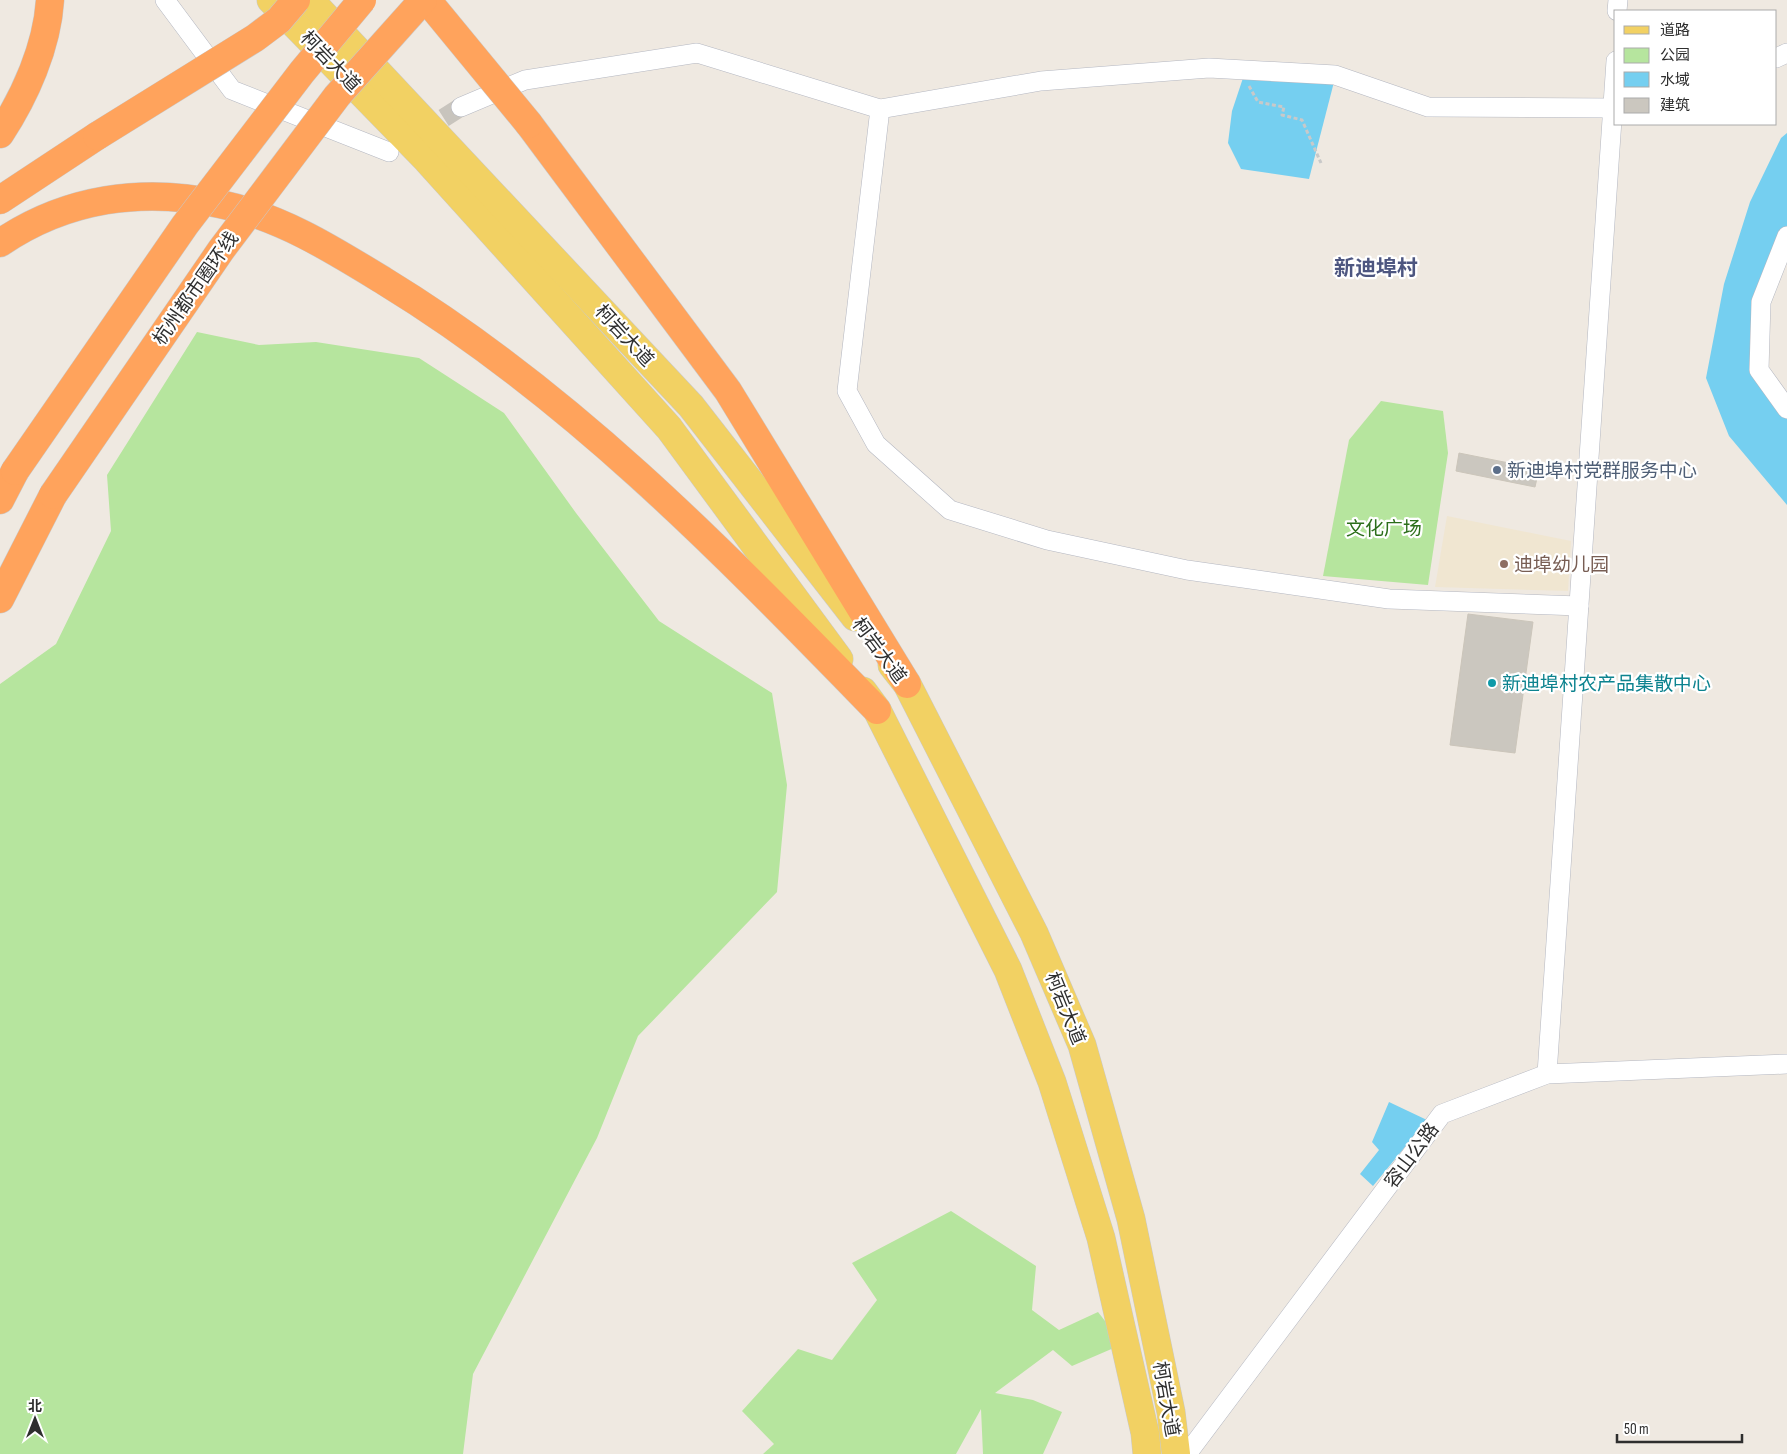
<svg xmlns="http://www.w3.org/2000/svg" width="1787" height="1454" font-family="'Sofia Sans Condensed','Noto Sans SC',sans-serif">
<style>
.education{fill:#f0e6d1}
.green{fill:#b6e59e}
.water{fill:#75cff0}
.building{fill:#cbc7bf;stroke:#cbc5ba}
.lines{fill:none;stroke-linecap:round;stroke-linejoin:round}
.street-tunnel{stroke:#c8c4bd;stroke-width:19;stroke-dasharray:19 9;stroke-linecap:butt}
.street-casing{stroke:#b4b7c1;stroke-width:20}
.primary-casing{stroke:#c9c9c9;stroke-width:29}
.highway-casing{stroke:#c9c9c9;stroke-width:29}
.path{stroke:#c9c9c9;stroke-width:3;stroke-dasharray:4 2.5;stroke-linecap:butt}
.street{stroke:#fff;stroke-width:19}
.primary{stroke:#f2d163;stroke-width:28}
.highway{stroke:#ffa35c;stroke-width:28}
.highway-bridge-casing{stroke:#c9c9c9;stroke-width:29;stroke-linecap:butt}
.highway-bridge{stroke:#ffa35c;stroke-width:28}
.service-dot{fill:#5c6f8a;stroke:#fff;stroke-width:2}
.education-dot{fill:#8d6e63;stroke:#fff;stroke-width:2}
.culture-dot{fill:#0f9aa8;stroke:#fff;stroke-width:2}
.labels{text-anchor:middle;stroke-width:4.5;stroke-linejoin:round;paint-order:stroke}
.street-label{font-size:19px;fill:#2e2e2e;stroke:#fff}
.service-label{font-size:19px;fill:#4e5e75;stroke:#fff;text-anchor:start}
.park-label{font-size:19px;fill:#2c6e1b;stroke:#fff}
.education-label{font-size:19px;fill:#785e54;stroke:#fff;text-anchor:start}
.culture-label{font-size:19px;fill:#0d838f;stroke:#fff;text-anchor:start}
.quarter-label{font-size:21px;font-weight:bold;fill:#4d5680;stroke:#fff}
</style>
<rect width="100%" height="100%" fill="#efe9e1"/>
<!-- education -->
<polygon class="education" points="1447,516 1571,541 1568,591 1435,587"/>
<!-- green -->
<g class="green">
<polygon points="197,332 259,345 316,342 419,358 504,413 576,513 659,621 772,693 787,785 777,892 638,1036 597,1138 473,1374 463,1454 0,1454 0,684 56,644 111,531 107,475"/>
<polygon points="1381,401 1443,411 1448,453 1428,585 1323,576 1349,440"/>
<polygon points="951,1211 1036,1266 1032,1310 1059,1330 1098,1312 1123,1344 1072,1366 1053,1350 995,1393 1033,1400 1062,1412 1043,1454 983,1454 981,1409 956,1454 763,1454 774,1444 742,1411 798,1349 832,1360 877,1300 852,1263"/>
</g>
<!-- water -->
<g class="water">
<polygon points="1243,78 1334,82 1309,179 1241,169 1228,143 1232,111"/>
<polygon points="1787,133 1787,226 1758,299 1755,371 1787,415 1787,505 1729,436 1706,378 1724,284 1750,202 1781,138"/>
<polygon points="1389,1102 1427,1120 1373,1186 1360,1174 1379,1150 1372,1142"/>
</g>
<!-- building -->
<g class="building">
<polygon points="1459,453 1539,469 1535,487 1456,471"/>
<polygon points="1468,614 1533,622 1515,753 1450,745"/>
</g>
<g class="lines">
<!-- street-tunnel -->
<polyline class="street-tunnel" points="420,133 461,107"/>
<defs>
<g id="street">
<polyline points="165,0 232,90 389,152"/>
<polyline points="1617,11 1618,0"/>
<polyline points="1776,58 1787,53"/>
<polyline points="461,107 525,80 697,53 880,109"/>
<polyline points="1787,236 1761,302 1759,370 1787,409"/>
<polyline points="1579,606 1389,599 1187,570 1047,540 950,510 876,444 847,391 880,109 1041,81 1209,68 1335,75 1428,107 1616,108"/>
<polyline points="1547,1074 1616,61"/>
<polyline points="1187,1454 1442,1114 1547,1074 1787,1064"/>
</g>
<g id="primary">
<polyline points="271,0 427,160 669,428 839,659"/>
<polyline points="310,0 691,406 855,617"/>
<polyline points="892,665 907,684 1034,933 1082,1045 1131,1219 1171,1412 1176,1454"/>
<polyline points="863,691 877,710 1008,970 1052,1082 1101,1238 1145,1433 1147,1454"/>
</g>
<g id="highway">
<polyline points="529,124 728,391 907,684"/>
<path d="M0,134C25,96 47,47 50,0"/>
<polyline points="0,200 97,136"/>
<path d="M0,243C66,198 143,187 220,204C281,217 332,249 384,281C574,397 723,552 877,710"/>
<polyline points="0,500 15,471"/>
<polyline points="0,599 53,495"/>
</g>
</defs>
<!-- street casing -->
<use href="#street" class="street-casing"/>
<!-- primary casing -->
<use href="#primary" class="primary-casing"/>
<!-- highway casing -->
<use href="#highway" class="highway-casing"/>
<!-- path -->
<polyline class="path" points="1249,86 1258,102 1284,107 1282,115 1302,120 1321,163"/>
<!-- street -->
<use href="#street" class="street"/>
<!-- primary -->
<use href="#primary" class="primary"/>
<!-- highway -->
<use href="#highway" class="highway"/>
<defs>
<g id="highway-bridge">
<polyline points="427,0 529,124"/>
<polyline points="97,136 255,38 279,20 296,0"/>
<polyline points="15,471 185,225 302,72 362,0"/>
<polyline points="53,495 221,250 337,96 423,0"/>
</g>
</defs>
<!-- highway-bridge casing -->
<use href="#highway-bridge" class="highway-bridge-casing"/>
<!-- highway-bridge -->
<use href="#highway-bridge" class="highway-bridge"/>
</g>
<!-- markers -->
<circle class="service-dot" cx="1497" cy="470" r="5"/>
<circle class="education-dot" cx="1504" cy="564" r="5"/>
<circle class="culture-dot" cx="1492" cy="683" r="5"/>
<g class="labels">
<!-- street labels -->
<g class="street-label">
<text transform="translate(331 61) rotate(46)" y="7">柯岩大道</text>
<text transform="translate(195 288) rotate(-55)" y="7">杭州都市圈环线</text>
<text transform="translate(625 335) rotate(47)" y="7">柯岩大道</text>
<text transform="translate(880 650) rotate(53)" y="7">柯岩大道</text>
<text transform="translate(1066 1008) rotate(68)" y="7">柯岩大道</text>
<text transform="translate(1411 1155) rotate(-53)" y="7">容山公路</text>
<text transform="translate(1167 1399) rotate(80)" y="7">柯岩大道</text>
</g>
<!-- service labels -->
<g class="service-label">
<text x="1507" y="477">新迪埠村党群服务中心</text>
</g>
<!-- park labels -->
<g class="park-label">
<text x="1384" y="535">文化广场</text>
</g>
<!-- education labels -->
<g class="education-label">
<text x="1514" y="571">迪埠幼儿园</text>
</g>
<!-- culture labels -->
<g class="culture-label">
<text x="1502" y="690">新迪埠村农产品集散中心</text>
</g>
<!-- quarter labels -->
<g class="quarter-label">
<text x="1376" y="275">新迪埠村</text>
</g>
</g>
<!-- legend -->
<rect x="1614" y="10" width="162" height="115" fill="#ffffff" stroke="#ababab"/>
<rect x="1624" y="26" width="25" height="8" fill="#f2d163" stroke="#ababab"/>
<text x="1660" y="35" font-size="15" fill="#2e2e2e">道路</text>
<rect x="1624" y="48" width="25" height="15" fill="#b6e59e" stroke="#ababab"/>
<text x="1660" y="60" font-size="15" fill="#2e2e2e">公园</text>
<rect x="1624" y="72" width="25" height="15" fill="#75cff0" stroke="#ababab"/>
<text x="1660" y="85" font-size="15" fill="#2e2e2e">水域</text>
<rect x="1624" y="98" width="25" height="15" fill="#cbc7bf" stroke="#ababab"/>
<text x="1660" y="110" font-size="15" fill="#2e2e2e">建筑</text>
<!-- north arrow -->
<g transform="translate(35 1419)" stroke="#ffffff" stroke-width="4" paint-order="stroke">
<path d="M0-4L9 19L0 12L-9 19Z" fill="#2e2e2e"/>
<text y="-8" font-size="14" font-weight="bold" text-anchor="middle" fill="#2e2e2e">北</text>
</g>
<!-- scale -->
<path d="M1617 1434v8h125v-8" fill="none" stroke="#2e2e2e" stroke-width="2.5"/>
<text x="1624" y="1434" font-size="15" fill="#2e2e2e" stroke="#ffffff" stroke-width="4" paint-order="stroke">50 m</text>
</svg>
